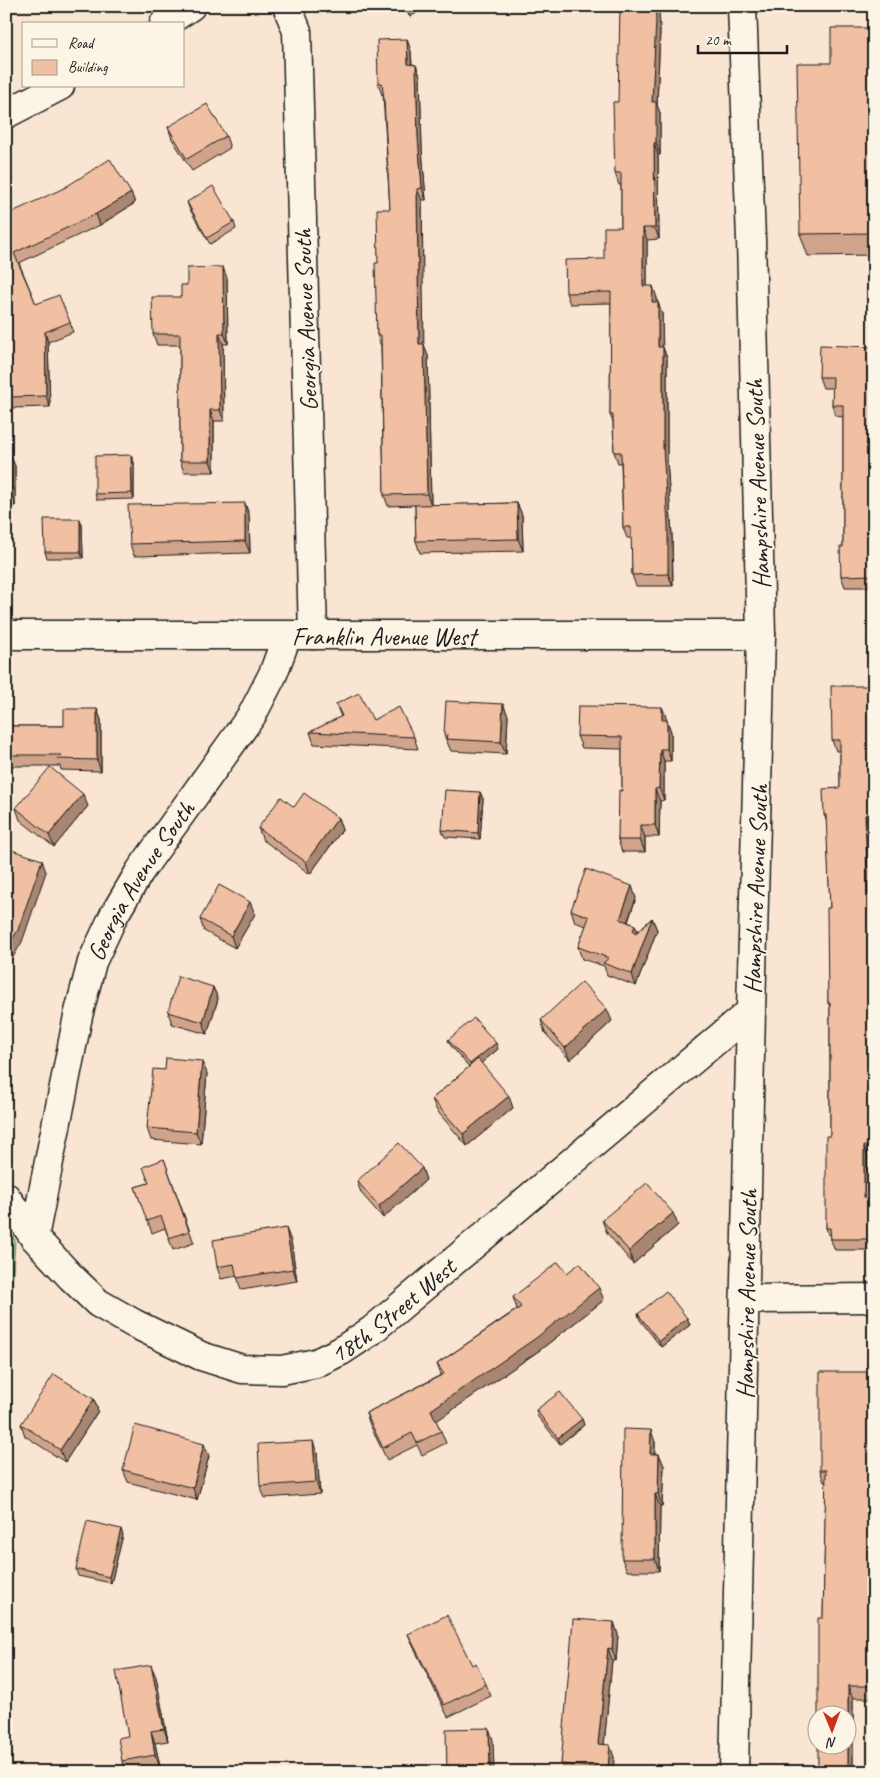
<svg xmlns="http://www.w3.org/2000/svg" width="880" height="1778" font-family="Caveat,sans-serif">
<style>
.green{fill:#a3d99c;stroke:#607a5c}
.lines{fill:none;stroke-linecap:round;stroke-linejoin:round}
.street-casing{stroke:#1c1c1c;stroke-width:31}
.secondary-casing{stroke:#1c1c1c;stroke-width:31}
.street{stroke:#fcf5e5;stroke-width:28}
.secondary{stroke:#fcf5e5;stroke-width:28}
.wall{fill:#cfa48b;stroke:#1c1c1c}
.shaded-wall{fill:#a98671;stroke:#1c1c1c}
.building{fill:#f1bfa2;stroke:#1c1c1c}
.labels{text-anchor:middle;stroke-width:4;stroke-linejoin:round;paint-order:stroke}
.street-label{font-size:25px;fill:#1c1c1c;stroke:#fcf5e5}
</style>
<rect width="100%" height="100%" fill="#f9e5d1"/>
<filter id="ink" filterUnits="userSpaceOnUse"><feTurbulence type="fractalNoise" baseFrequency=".02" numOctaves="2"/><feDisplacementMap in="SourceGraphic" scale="10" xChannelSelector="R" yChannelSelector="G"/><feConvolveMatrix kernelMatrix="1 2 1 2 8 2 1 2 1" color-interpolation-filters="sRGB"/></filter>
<g filter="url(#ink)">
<!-- green -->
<polygon class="green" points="6,1230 15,1240 6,1380"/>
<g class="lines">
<defs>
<g id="street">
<polyline points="287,6 297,31 313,635"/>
<polyline points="6,635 761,635"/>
<path id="s1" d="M6,1197L34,1237L71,1277L98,1303L133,1323L201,1356L242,1369L282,1370L316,1363L341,1351L371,1331L751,1011"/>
<path id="s2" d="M34,1237L78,1016L92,962L114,915L140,871L252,715L273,674L287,636"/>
<polyline points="746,1299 874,1298"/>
<polyline points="734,1772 751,1011 761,635 751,239 742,6"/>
</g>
<g id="secondary">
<polyline points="164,24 191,6"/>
<polyline points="6,114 60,86"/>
</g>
</defs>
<!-- street casing -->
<use href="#street" class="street-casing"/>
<!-- secondary casing -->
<use href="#secondary" class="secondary-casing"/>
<!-- street -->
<use href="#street" class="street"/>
<!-- secondary -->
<use href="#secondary" class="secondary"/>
</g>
<!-- wall -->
<g class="wall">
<polygon points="403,6 427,6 410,17"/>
<polygon points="874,28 874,255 808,256 800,234 831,63"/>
<polygon points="660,30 657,105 660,113 660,155 658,155 659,239 647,240 647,286 657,298 657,302 662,313 662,347 667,358 667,460 672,536 673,586 636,586 632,575 632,538 627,538 623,527 621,463 618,463 614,452 613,422 610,415 611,303 570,304 566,293 604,259 621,227 621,185 619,185 615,173 618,102"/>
<polygon points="411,51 412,64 416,65 420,76 422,149 426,200 422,200 423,344 428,356 431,505 517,503 522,515 523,551 420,553 416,541 415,505 388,506 384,495 381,346 377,335 378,263 390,209 383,94 382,95 378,83"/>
<polygon points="168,127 226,136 230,148 192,171 172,139"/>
<polygon points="131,193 135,203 100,225 19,263 36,304 70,322 73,332 48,342 50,407 13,408 6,388 6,215"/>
<polygon points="187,202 234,222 236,229 210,244 189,208"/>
<polygon points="227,278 228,344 223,344 224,421 214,421 214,472 184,472 180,461 180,345 157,345 153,334 181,297 187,285"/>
<polygon points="874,347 874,587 845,587 841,576 843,547 843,417 836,416 832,405 833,388 823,388 819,377"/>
<polygon points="6,454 10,454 15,466 15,506 6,507"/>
<polygon points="134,462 134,499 97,500 95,494"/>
<polygon points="245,503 249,515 250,553 134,556 130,544"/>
<polygon points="80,519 82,525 83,558 47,558 45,552"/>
<polygon points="874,686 874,826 869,826 872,895 874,895 874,1157 868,1157 868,1197 874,1197 874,1250 835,1250 826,1228 830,1136 830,1007 828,1003 830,908 827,822 824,815 840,788 840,751 836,751 832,740"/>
<polygon points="336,704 414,737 418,749 314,744 310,732 341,717"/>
<polygon points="503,704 508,716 506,754 451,751 444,735"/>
<polygon points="662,707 671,732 671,761 664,761 664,800 660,801 659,837 645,837 645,852 622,852 618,840 622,791 622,749 582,748 577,736"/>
<polygon points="97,709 101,720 101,771 61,770 60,766 6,766 6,726 64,726"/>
<polygon points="480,792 483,799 480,839 445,837 442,830"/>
<polygon points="88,806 54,847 20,820 16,808"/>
<polygon points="294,807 338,818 342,830 310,874 263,840 258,828"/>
<polygon points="636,898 628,922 635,925 638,931 652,918 657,930 636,986 607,975 604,966 582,959 578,947 586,926 575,922 571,910"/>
<polygon points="255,914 235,948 204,931 200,919"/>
<polygon points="213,987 218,999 207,1034 172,1024 168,1012"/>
<polygon points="541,1020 612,1021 570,1060 545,1033"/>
<polygon points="448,1040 498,1049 481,1063 513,1108 467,1146 437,1111 432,1099 469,1067 451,1046"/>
<polygon points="207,1073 201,1144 151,1140 147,1128"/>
<polygon points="164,1159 194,1243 173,1250 165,1228 152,1233 135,1187 149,1183"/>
<polygon points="422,1168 426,1180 383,1218 361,1193 357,1181"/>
<polygon points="602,1220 678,1225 633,1264 607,1233"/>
<polygon points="291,1241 297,1281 241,1290 237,1276 221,1279 217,1267"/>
<polygon points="567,1273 604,1300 540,1350 436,1421 441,1431 446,1443 422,1455 417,1445 387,1460 370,1425 366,1413 441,1375 437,1364 517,1309 513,1297"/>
<polygon points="638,1314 687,1318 690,1325 661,1347 640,1320"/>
<polygon points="874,1372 874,1698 853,1698 853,1772 818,1772 823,1618 826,1482 824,1482 820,1470"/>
<polygon points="94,1399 98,1411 65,1462 25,1436 21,1424"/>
<polygon points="536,1410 582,1419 584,1425 560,1444 538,1417"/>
<polygon points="655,1442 655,1454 659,1454 664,1466 662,1506 660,1506 659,1571 627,1571 622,1559"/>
<polygon points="317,1453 320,1494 265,1498 260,1486"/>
<polygon points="209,1456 197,1500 128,1482 123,1470"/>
<polygon points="123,1535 111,1583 78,1576 76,1569"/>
<polygon points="614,1622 618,1635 616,1661 612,1660 604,1744 614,1757 613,1772 564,1772 561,1764"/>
<polygon points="408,1634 472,1665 486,1684 491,1696 448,1717 413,1646"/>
<polygon points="156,1677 168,1741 155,1743 160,1767 135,1772 126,1772 122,1761 128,1736"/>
</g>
<!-- shaded-wall -->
<g class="shaded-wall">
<polygon points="406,6 427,6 410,17"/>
<polygon points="655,6 659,6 660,30 657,105 660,113 660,155 656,143 652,102"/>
<polygon points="407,39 411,51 412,75 408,64"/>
<polygon points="416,65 420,76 422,149 426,200 422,188 418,137"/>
<polygon points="654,143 658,155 659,239 655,228"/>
<polygon points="417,189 422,200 424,356 419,344"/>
<polygon points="131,193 135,203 100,225 96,214"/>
<polygon points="643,228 647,240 647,298 643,286"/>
<polygon points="223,267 227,278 228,344 224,333"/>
<polygon points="653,286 657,298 657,313 652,302"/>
<polygon points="658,302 662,313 663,358 658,347"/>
<polygon points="45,332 48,342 50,407 46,396"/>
<polygon points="219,333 223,344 224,421 220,410"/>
<polygon points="424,344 428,356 431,505 427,494"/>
<polygon points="663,347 667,358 667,460 672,536 673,586 668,574 663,448"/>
<polygon points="210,410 214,421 214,472 210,461"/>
<polygon points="10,454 15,466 15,506 11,494"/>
<polygon points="131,455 134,462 134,499 132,493"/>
<polygon points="245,503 249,515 250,553 245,541"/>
<polygon points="517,503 522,515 523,551 518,539"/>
<polygon points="80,519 82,525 83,558 80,552"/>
<polygon points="503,704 508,716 506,754 501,742"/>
<polygon points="662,707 667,719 666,732 662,720"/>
<polygon points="97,709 101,720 101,771 97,760"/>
<polygon points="667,720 671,732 671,761 667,749"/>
<polygon points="660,749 664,761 664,800 659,788"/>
<polygon points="655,789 660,801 659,837 655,825"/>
<polygon points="480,792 483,799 480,839 478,833"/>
<polygon points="83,794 88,806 54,847 49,835"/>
<polygon points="865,815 869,826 872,906 868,895"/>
<polygon points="338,818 342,830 310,874 306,862"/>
<polygon points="640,825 645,837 645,852 640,840"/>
<polygon points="42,860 46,872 22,942 6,969 6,949"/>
<polygon points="632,886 636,898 624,931 620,919"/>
<polygon points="250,902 255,914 235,948 231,936"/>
<polygon points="652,918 657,930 636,986 632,974"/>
<polygon points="635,925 640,937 633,931"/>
<polygon points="213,987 218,999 207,1034 203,1022"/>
<polygon points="607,1009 612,1021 570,1060 565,1048"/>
<polygon points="496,1043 498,1049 472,1071 470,1064"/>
<polygon points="202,1061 207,1073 201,1144 196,1132"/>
<polygon points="509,1096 513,1108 467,1146 463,1134"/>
<polygon points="864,1146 868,1157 868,1208 864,1197"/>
<polygon points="422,1168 426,1180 383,1218 379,1206"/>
<polygon points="673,1213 678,1225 633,1264 629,1251"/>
<polygon points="286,1228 291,1241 297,1281 293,1269"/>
<polygon points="599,1288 604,1300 540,1350 435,1422 431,1410"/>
<polygon points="687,1318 690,1325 661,1347 659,1341"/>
<polygon points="94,1399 98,1411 65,1462 60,1450"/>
<polygon points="582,1419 584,1425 560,1444 558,1438"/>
<polygon points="651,1430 655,1442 654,1466 650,1454"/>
<polygon points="313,1441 317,1453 320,1494 316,1482"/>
<polygon points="204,1444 209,1456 197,1500 193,1488"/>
<polygon points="659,1454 664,1466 662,1506 658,1494"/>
<polygon points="871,1472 874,1481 873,1564 869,1552"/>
<polygon points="655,1494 660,1506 659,1571 655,1559"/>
<polygon points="121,1529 123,1535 111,1583 109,1577"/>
<polygon points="614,1622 618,1635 616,1661 612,1649"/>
<polygon points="608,1648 612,1660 603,1756 598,1744"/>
<polygon points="872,1660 874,1664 874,1691 872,1686"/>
<polygon points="151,1665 156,1677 168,1741 164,1729"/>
<polygon points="848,1686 853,1698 853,1772 848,1772"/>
<polygon points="489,1728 493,1740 494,1772 490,1772"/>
<polygon points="151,1731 155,1743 160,1767 155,1755"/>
<polygon points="610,1745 614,1757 613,1772 609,1772 608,1769"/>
</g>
<!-- building -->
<g class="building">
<polygon points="620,6 655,6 656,19 652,102 656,102 656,143 654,143 655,228 643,228 643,286 653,286 652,302 658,302 658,347 663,347 663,448 668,524 668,574 632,575 631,527 623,527 621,452 614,452 613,415 610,415 611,292 566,293 565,260 604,259 604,227 621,227 621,173 615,173 613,102 618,102"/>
<polygon points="831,28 874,28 874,233 800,234 797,63 831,63"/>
<polygon points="407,39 408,64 416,65 418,137 422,188 417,189 419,344 424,344 427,494 384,495 381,335 377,335 375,263 378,263 377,209 390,209 384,100 382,83 378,83 377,40"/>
<polygon points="207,104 226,136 187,159 168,127"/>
<polygon points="110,159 131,193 96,214 14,253 36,304 59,295 70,322 45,332 46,396 10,397 6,388 6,215 64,188"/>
<polygon points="213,186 234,222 207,238 187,202"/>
<polygon points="223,267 224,333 219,333 220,410 210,410 210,461 180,461 180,334 153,334 152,297 181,297 181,285 187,285 187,268"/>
<polygon points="820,345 874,347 874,575 841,576 840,547 843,547 843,405 832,405 833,377 819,377"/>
<polygon points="6,454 10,454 11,494 6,494"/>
<polygon points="131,455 132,493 95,494 95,456"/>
<polygon points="245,503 245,541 130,544 128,505"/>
<polygon points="517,503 518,539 416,541 415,505"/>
<polygon points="44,519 80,519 80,552 45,552"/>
<polygon points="831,686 874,686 874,815 865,815 868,895 874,895 874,1146 864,1146 864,1197 874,1197 874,1239 831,1239 830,1228 826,1228 826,1136 830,1136 830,1003 828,1003 827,908 830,908 826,815 824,815 823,789 840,788 840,740 832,740"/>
<polygon points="359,693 373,720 399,707 414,737 310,732 342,716 336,704"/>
<polygon points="446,701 503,704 501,742 446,739 447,734 444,735"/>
<polygon points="578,706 662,707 662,720 667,720 667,749 660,749 659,788 655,789 655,825 640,825 640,840 618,840 619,790 622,791 622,737 577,736"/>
<polygon points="64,709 97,709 97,760 57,759 61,755 6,755 6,726 64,726"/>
<polygon points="50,767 83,794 49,835 16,808"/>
<polygon points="445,790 480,792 478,833 442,830"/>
<polygon points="304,793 338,818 306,862 258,828 281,797 294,807"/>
<polygon points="6,848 42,860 18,930 6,949"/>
<polygon points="586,869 632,886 620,919 635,925 633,931 636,933 652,918 632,974 603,963 609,958 578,947 589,917 571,910"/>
<polygon points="219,885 250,902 231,936 200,919"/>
<polygon points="178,976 213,987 203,1022 168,1012"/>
<polygon points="582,982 607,1009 565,1048 541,1020"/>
<polygon points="474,1018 496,1043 470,1064 448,1040"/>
<polygon points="166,1058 202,1061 196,1132 147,1128 153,1069 165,1070"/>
<polygon points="478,1059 509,1096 463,1134 432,1099"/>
<polygon points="399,1143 422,1168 379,1206 357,1181"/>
<polygon points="164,1159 189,1231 169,1238 161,1216 147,1221 135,1187 149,1183 143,1167"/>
<polygon points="647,1183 673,1213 629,1251 602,1220"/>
<polygon points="286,1228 293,1269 237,1278 234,1264 217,1267 213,1240"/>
<polygon points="558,1262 567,1273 580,1263 599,1288 536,1338 431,1410 441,1431 417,1443 412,1433 383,1448 366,1413 444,1374 437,1364 521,1307 513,1297"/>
<polygon points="666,1291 687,1318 659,1341 638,1314"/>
<polygon points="820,1372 874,1372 874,1472 871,1472 869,1552 874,1552 874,1660 872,1660 872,1686 848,1686 848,1772 818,1772 818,1746 848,1746 848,1716 818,1716 818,1618 823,1618 826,1470 820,1470"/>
<polygon points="54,1374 94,1399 60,1450 21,1424"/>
<polygon points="560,1392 582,1419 558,1438 536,1410"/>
<polygon points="135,1425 204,1444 193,1488 123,1470"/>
<polygon points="623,1429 651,1430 650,1454 659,1454 658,1494 655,1494 655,1559 622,1559"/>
<polygon points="313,1441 316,1482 260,1486 258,1444"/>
<polygon points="87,1521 121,1529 109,1577 76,1569"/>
<polygon points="447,1615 472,1665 476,1663 486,1684 444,1705 408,1634"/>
<polygon points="573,1619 614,1622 612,1649 608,1648 598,1744 610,1745 608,1769 561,1764"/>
<polygon points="151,1665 164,1729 151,1731 155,1755 122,1761 118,1738 128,1736 116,1671"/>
<polygon points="489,1728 490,1772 447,1772 446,1729"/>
</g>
</g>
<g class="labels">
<!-- street labels -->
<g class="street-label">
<text transform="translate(305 320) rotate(-92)" y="9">Georgia Avenue South</text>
<text transform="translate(757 484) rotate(-92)" y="9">Hampshire Avenue South</text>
<text x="384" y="645">Franklin Avenue West</text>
<text dy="9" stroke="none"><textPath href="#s2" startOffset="376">Georgia Avenue South</textPath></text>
<text transform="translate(755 889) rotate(-88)" y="9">Hampshire Avenue South</text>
<text transform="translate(746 1294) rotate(-89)" y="9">Hampshire Avenue South</text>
<text dy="9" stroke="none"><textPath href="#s1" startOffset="468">18th Street West</textPath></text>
</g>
</g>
<!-- margin -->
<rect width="880" height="1778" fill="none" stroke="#fcf5e5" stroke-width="25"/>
<rect x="12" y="12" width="855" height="1753" fill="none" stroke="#1c1c1c" stroke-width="2" filter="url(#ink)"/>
<!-- legend -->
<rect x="22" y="22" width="162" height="65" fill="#fcf5e5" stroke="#a29e95"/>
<rect x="32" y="39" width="25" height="8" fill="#fcf5e5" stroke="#a29e95"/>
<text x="68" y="48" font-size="15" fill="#1c1c1c">Road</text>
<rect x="32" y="60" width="25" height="15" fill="#f1bfa2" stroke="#a29e95"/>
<text x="68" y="72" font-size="15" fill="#1c1c1c">Building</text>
<!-- north arrow -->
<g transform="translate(832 1730) rotate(179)"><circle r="24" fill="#fcf5e5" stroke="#a29e95"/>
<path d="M0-4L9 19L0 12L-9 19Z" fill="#c8321e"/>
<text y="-8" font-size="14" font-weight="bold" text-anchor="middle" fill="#1c1c1c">N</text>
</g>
<!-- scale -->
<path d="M698 45v8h89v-8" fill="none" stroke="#1c1c1c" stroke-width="2.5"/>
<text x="705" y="45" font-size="15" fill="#1c1c1c" stroke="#fcf5e5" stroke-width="4" paint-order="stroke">20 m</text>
</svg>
